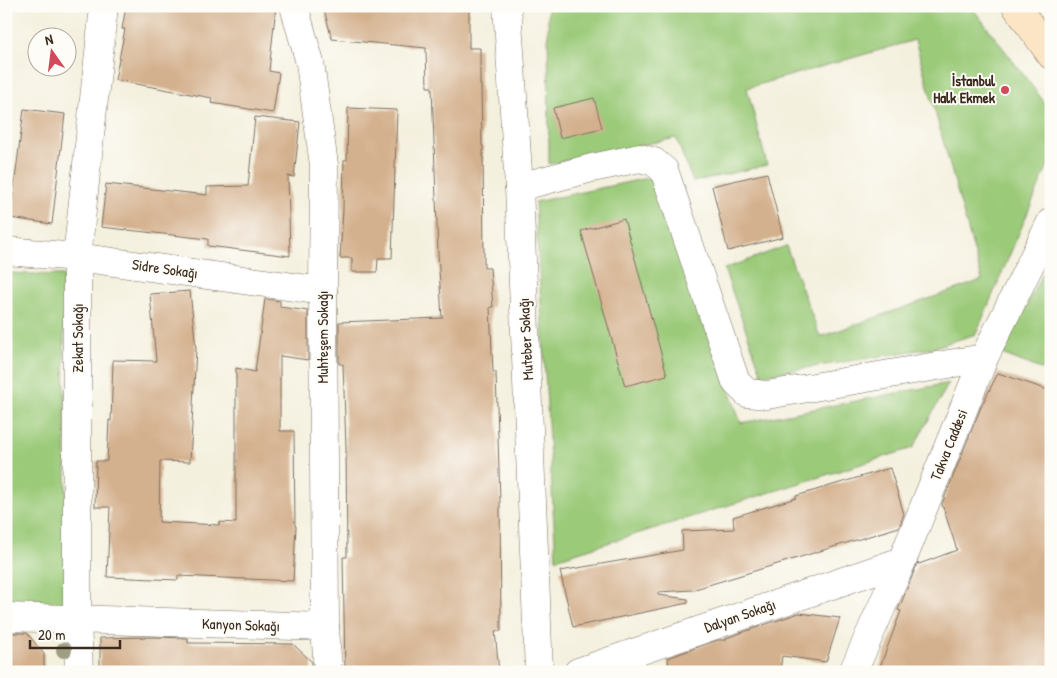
<svg xmlns="http://www.w3.org/2000/svg" width="1057" height="678" viewBox="0 0 1057 678" font-family="'Patrick Hand',sans-serif">
  <rect width="100%" height="100%" fill="#fdfcf7"/>
  <filter id="ink" filterUnits="userSpaceOnUse"><feTurbulence type="fractalNoise" baseFrequency=".02" numOctaves="2"/><feDisplacementMap in="SourceGraphic" scale="10" xChannelSelector="R" yChannelSelector="G"/><feConvolveMatrix kernelMatrix="1 2 1 2 8 2 1 2 1" color-interpolation-filters="sRGB"/></filter>
  <filter id="wash" filterUnits="userSpaceOnUse"><feTurbulence type="fractalNoise" baseFrequency=".0096" numOctaves="4" result="noise"/><feDisplacementMap in="SourceGraphic" scale="20" xChannelSelector="R" yChannelSelector="G"/><feGaussianBlur stdDeviation="1.12" result="paint"/><feColorMatrix in="noise" values="0 0 0 0 0 0 0 0 0 0 0 0 0 0 0 0 0 1.4 0 .05"/><feComposite in="paint" operator="in"/></filter>
  <g filter="url(#wash)">
    <rect width="100%" height="100%" fill="#f4f0de"/>
    <g fill="#9bca79" stroke="#6b7a4c">
      <path d="M548,6H971L1051,111V158L976,334L932,348L762,375L724,269L786,246L820,337L982,280L915,40L747,88L767,165L693,182L676,138L549,164Z"/>
      <path d="M652,177L741,423L949,383L913,448L556,559L535,202Z"/>
      <path d="M1051,256V373L1002,354Z"/>
      <path d="M6,273L63,275L68,607L6,601Z"/>
    </g>
    <g id="blocks">
      <g fill="#d4b18e">
        <path d="M126,6H276L269,71L279,73L273,113L211,103L212,98L115,80L125,29H122Z"/>
        <path d="M323,6H469V48H480V85H481L482,146H483L484,268H490L493,307H490L493,372H496L500,502L501,631H495L499,672H345L343,557H347L346,446L343,364H339V322L442,318L438,253L432,87H427L426,48L332,39Z"/>
        <path d="M594,98L602,128L560,138L553,108Z"/>
        <path d="M348,108L397,110L392,258H378L377,272H352V258H340L343,210L344,160H347Z"/>
        <path d="M24,109L65,114L52,224L10,218Z"/>
        <path d="M255,117L300,122L294,177L288,176L290,256L208,246V239L101,227L106,184L207,195V187L248,186Z"/>
        <path d="M767,173L783,237L728,251L712,186Z"/>
        <path d="M624,219L667,375L625,386L581,231Z"/>
        <path d="M190,291L196,349L190,462L160,461L159,522L219,525V522L236,523V368L255,372L265,299L280,301V307L308,311V360L280,356V431H294L295,526H296L293,581L178,576V580L107,577L110,507H95L96,461H107L109,420L111,421L113,360L156,361L150,294Z"/>
        <path d="M998,373L1051,391V672H878L901,611L898,610L902,601L918,562L919,564L957,550L942,504L981,407Z"/>
        <path d="M890,468L904,514L899,527L692,590L658,592V595L688,599V603L573,627L560,571L683,550L682,531L734,529L733,517L796,498V496Z"/>
        <path d="M799,613L840,618L826,662L782,656L780,672H669L668,658L718,640H726V638Z"/>
        <path d="M6,633H27L44,654V672H6Z"/>
        <path d="M154,637L188,638V643L293,644L312,662V672H100V638Z"/>
      </g>
    </g>
  </g>
  <g filter="url(#ink)">
    <use href="#blocks" fill-opacity="0" stroke="#7c6f61" stroke-width="1"/>
    <g fill="none" stroke-linecap="round" stroke-linejoin="round">
      <g stroke="#7c6f61" stroke-width="29">
        <g id="street">
          <path d="M294,6L310,63L324,165L323,291L325,627L328,672"/>
          <path d="M507,6L519,187L539,672"/>
          <path d="M519,187L592,168L640,158L654,162L664,170L736,382L747,393L767,395L984,358"/>
          <path d="M6,251L77,257L323,291"/>
          <path d="M6,617L325,627"/>
          <path d="M79,672L77,619V257L104,6"/>
          <path d="M578,672L902,561"/>
          <path d="M853,672L902,561L984,358L1051,222"/>
        </g>
      </g>
      <g stroke="#7c6f61" stroke-width="29">
        <path id="secondary" d="M1016,6L1051,55"/>
      </g>
      <use href="#street" stroke="#fff" stroke-width="28"/>
      <use href="#secondary" stroke="#fce5c4" stroke-width="28"/>
    </g>
    <circle fill="#9e9e83" cx="64" cy="650" r="8"/>
  </g>
  <circle fill="#d1495b" stroke="#fdfcf7" stroke-width="2" cx="1005" cy="90" r="5"/>
  <g text-anchor="middle" stroke-width="4" stroke-linejoin="round" paint-order="stroke">
    <g font-size="15" font-weight="bold" fill="#3b2a1e" stroke="#fdfcf7" text-anchor="end">
      <text x="995" y="86">İstanbul<tspan x="995" dy="17">Halk Ekmek</tspan></text>
    </g>
    <g font-size="15" fill="#3b2a1e" stroke="#fdfcf7">
      <text transform="translate(165 269) rotate(8)" y="5">Sidre Sokağı</text>
      <text transform="translate(323 337) rotate(-90)" y="5">Muhteşem Sokağı</text>
      <text transform="translate(78 338) rotate(-90)" y="5">Zekat Sokağı</text>
      <text transform="translate(526 339) rotate(-93)" y="5">Muteber Sokağı</text>
      <text transform="translate(949 445) rotate(-68)" y="5">Takva Caddesi</text>
      <text transform="translate(740 616) rotate(-19)" y="5">Dalyan Sokağı</text>
      <text transform="translate(241 625) rotate(2)" y="5">Kanyon Sokağı</text>
    </g>
  </g>
  <rect width="1057" height="678" fill="none" stroke="#fdfcf7" stroke-width="25"/>
  <g transform="translate(52 52) rotate(346)"><circle r="24" fill="#fdfcf7" stroke="#afa8a0"/>
  <path d="M0-4L9 19L0 12L-9 19Z" fill="#d1495b"/>
  <text y="-8" font-size="14" font-weight="bold" text-anchor="middle" fill="#3b2a1e">N</text>
  </g>
  <path d="M30 640v8h90v-8" fill="none" stroke="#3b2a1e" stroke-width="2.5"/>
  <text x="38" y="640" font-size="15" fill="#3b2a1e" stroke="#fdfcf7" stroke-width="4" paint-order="stroke">20 m</text>
</svg>
